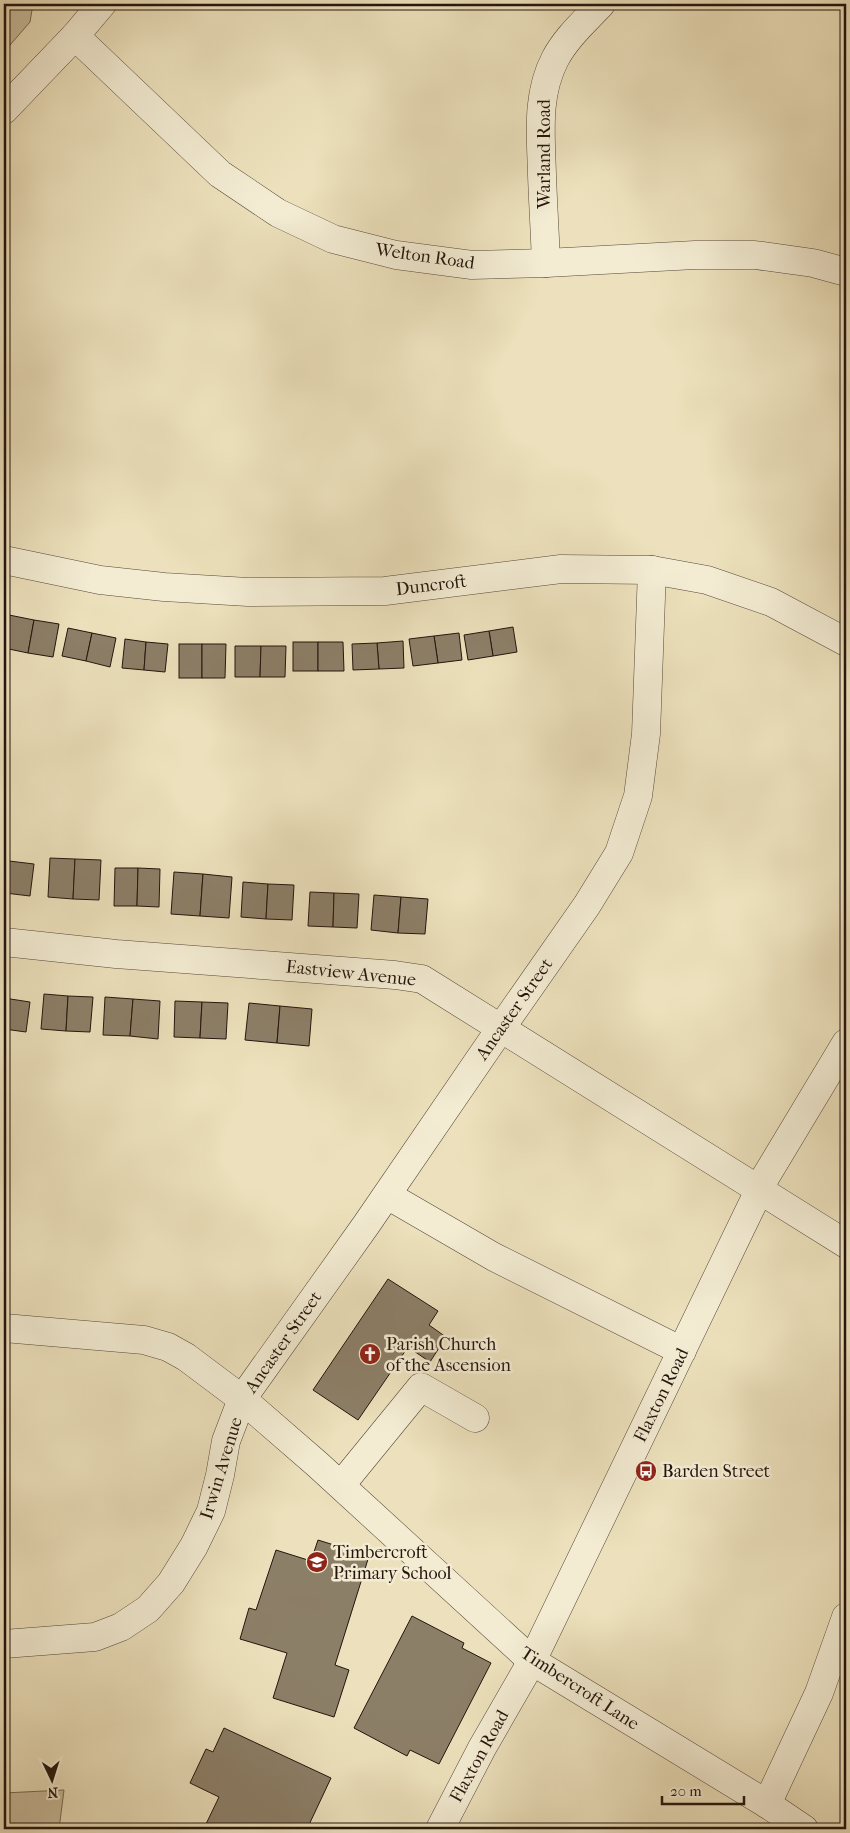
<svg xmlns="http://www.w3.org/2000/svg" width="850" height="1833" viewBox="0 0 850 1833" font-family="'IM FELL French Canon',serif">
  <rect width="100%" height="100%" fill="#ece1bc"/>
  <filter id="stains"><feTurbulence type="fractalNoise" baseFrequency=".004" numOctaves="4"/><feColorMatrix values="0 0 0 0 .2 0 0 0 0 .09 0 0 0 0 .02 0 0 0 .5 -.17"/></filter>
  <radialGradient id="worn" r=".72"><stop offset=".6" stop-color="#630" stop-opacity="0"/><stop offset="1" stop-color="#630" stop-opacity=".3"/></radialGradient>
  <g fill="#cabe9e" stroke="#776956">
    <path d="M4,4H33L30,22L4,52Z"/>
    <path d="M64,1790L59,1829H4V1793Z"/>
  </g>
  <g fill="#8c7f68" stroke="#24140d">
    <path d="M9,615L34,620L28,653L4,648Z"/>
    <path d="M34,620L59,624L53,657L28,653Z"/>
    <path d="M513,627L517,652L493,656L489,631Z"/>
    <path d="M68,628L92,633L86,661L62,656Z"/>
    <path d="M489,631L493,656L468,660L464,635Z"/>
    <path d="M92,633L116,638L110,667L86,661Z"/>
    <path d="M459,633L462,660L438,663L434,636Z"/>
    <path d="M434,636L438,663L413,666L409,639Z"/>
    <path d="M125,639L146,642L144,670L122,668Z"/>
    <path d="M403,641L404,668L379,669L377,643Z"/>
    <path d="M146,642L168,644L165,672L144,670Z"/>
    <rect x="293" y="642" width="25" height="29"/>
    <path d="M318,642H343L344,671H318Z"/>
    <path d="M377,643L379,669L353,670L352,644Z"/>
    <rect x="179" y="644" width="23" height="34"/>
    <path d="M202,644H226L225,678H202Z"/>
    <path d="M235,646H261L260,677H235Z"/>
    <path d="M261,646H286L285,677H260Z"/>
    <path d="M50,858L75,859L73,899L48,897Z"/>
    <path d="M75,859L101,860L99,900L73,899Z"/>
    <path d="M4,860L9,861L5,893H4Z"/>
    <path d="M9,861L34,864L30,896L5,893Z"/>
    <path d="M115,868H138L137,906H114Z"/>
    <path d="M138,868L160,869L159,907L137,906Z"/>
    <path d="M174,872L203,874L200,916L171,914Z"/>
    <path d="M203,874L232,877L229,918L200,916Z"/>
    <path d="M243,882L268,884L266,919L241,917Z"/>
    <path d="M268,884L294,885L292,920L266,919Z"/>
    <path d="M310,892L334,893L333,927L308,926Z"/>
    <path d="M334,893L359,894L357,928L333,927Z"/>
    <path d="M374,895L401,897L398,933L371,930Z"/>
    <path d="M401,897L428,899L425,934L398,933Z"/>
    <path d="M44,994L68,996L66,1031L41,1029Z"/>
    <path d="M68,996L93,997L90,1032L66,1031Z"/>
    <path d="M105,997L133,999L130,1036L103,1035Z"/>
    <path d="M4,998L30,1002L26,1032L4,1029Z"/>
    <path d="M133,999L160,1001L158,1039L130,1036Z"/>
    <path d="M175,1001L202,1002L200,1038L174,1037Z"/>
    <path d="M202,1002L228,1003L226,1039L200,1038Z"/>
    <path d="M249,1003L280,1006L277,1043L245,1040Z"/>
    <path d="M280,1006L312,1009L309,1046L277,1043Z"/>
    <path d="M388,1279L438,1311L429,1325L446,1337L430,1362L408,1347L358,1420L313,1390Z"/>
    <path d="M318,1540L369,1556L335,1665L349,1670L334,1717L273,1698L287,1653L240,1639L249,1608L256,1610L276,1550L311,1561Z"/>
    <path d="M412,1616L464,1643L462,1648L491,1663L439,1764L410,1750L407,1756L354,1728Z"/>
    <path d="M224,1728L331,1778L307,1829H217L206,1824L219,1797L190,1783L206,1749L213,1752Z"/>
  </g>
  <g fill="none" stroke-linecap="round" stroke-linejoin="round">
    <g stroke="#564739" stroke-width="29">
      <g id="minor">
        <path d="M75,36L220,174L278,213L333,239L396,255L472,265L546,263L695,255H755L813,263L846,272"/>
        <path d="M4,110L75,36L102,4"/>
        <path d="M546,263C545,234 543,204 542,175C541,135 536,96 555,59C566,38 585,21 601,4"/>
        <path d="M4,560L100,580L164,587L248,592L385,591L561,569L652,570L707,580L771,602L846,642"/>
        <path d="M4,942L116,954L395,975L422,979L846,1244"/>
        <path d="M387,1195L494,1257L682,1351"/>
        <path d="M4,1328L144,1340L168,1347L186,1357L242,1399L317,1464L532,1661L767,1804L804,1829"/>
        <path d="M341,1485L421,1387L475,1418"/>
        <path d="M4,1644L95,1637L121,1627L148,1609L171,1583L194,1546L211,1511L220,1475L226,1441L242,1399L366,1225L492,1041L587,905L619,853L638,796L646,734L652,570"/>
        <path d="M767,1804L819,1693L846,1617"/>
        <path d="M440,1829L482,1748L532,1661L766,1176L846,1043"/>
      </g>
    </g>
    <use href="#minor" stroke="#f3ecd3" stroke-width="28"/>
  </g>
  <defs>
    <g id="church-disc" transform="scale(1.125)"><circle r="9.5" fill="#8f2418" stroke="#f3ecd3"/><path d="M-1.2-6h2.4v3.5h3.3v2.4h-3.3V6h-2.4V-.1h-3.3v-2.4h3.3Z" fill="#fff"/></g>
    <g id="bus-disc" transform="scale(1.125)"><circle r="9.5" fill="#8f2418" stroke="#f3ecd3"/><path d="M-5-6H5V4H4V6H2V4H-2V6H-4V4H-5ZM-3.5-4V0h7V-4ZM-3.5 1.2v1.5H-2V1.2ZM2 1.2v1.5H3.5V1.2Z" fill="#fff"/></g>
    <g id="school-disc" transform="scale(1.125)"><circle r="9.5" fill="#8f2418" stroke="#f3ecd3"/><path d="M0-5L7-2L0 1L-7-2ZM-4 1L0 2.5L4 1V4Q0 6-4 4Z" fill="#fff"/></g>
  </defs>
  <g fill-rule="evenodd">
    <use href="#church-disc" x="370" y="1354"/>
    <use href="#bus-disc" x="646" y="1471"/>
    <use href="#school-disc" x="317" y="1562"/>
  </g>
  <g text-anchor="middle" stroke-width="5" stroke-linejoin="round" paint-order="stroke">
    <g font-size="18" fill="#24140d" stroke="#f3ecd3">
      <text transform="translate(544 154) rotate(-90)" y="6">Warland Road</text>
      <text transform="translate(425 256) rotate(8)" y="6">Welton Road</text>
      <text transform="translate(431 585) rotate(-7)" y="6">Duncroft</text>
      <text transform="translate(351 973) rotate(6)" y="6">Eastview Avenue</text>
      <text transform="translate(514 1009) rotate(-55)" y="6">Ancaster Street</text>
      <text transform="translate(283 1342) rotate(-55)" y="6">Ancaster Street</text>
      <text transform="translate(661 1395) rotate(-64)" y="6">Flaxton Road</text>
      <text transform="translate(221 1468) rotate(-73)" y="6">Irwin Avenue</text>
      <text transform="translate(580 1688) rotate(33)" y="6">Timbercroft Lane</text>
      <text transform="translate(479 1756) rotate(-61)" y="6">Flaxton Road</text>
    </g>
    <g font-size="18" fill="#24140d" stroke="#f3ecd3" text-anchor="start">
      <text x="386" y="1350">Parish Church<tspan x="386" dy="21">of the Ascension</tspan></text>
      <text x="662" y="1477">Barden Street</text>
      <text x="333" y="1558">Timbercroft<tspan x="333" dy="21">Primary School</tspan></text>
    </g>
  </g>
  <rect width="850" height="1833" fill="none" stroke="#ece1bc" stroke-width="20"/>
  <rect x="5" y="5" width="840" height="1823" fill="none" stroke="#24140d" stroke-width="2.5"/>
  <rect x="10" y="10" width="830" height="1813" fill="none" stroke="#24140d"/>
  <g transform="translate(52 1780) rotate(176)" stroke="#f3ecd3" stroke-width="4" paint-order="stroke">
  <path d="M0-4L9 19L0 12L-9 19Z" fill="#24140d"/>
  <text y="-8" font-size="14" font-weight="bold" text-anchor="middle" fill="#24140d">N</text>
  </g>
  <path d="M662 1796v8h82v-8" fill="none" stroke="#24140d" stroke-width="2.5"/>
  <text x="670" y="1796" font-size="15" fill="#24140d" stroke="#f3ecd3" stroke-width="4" paint-order="stroke">20 m</text>
  <rect width="100%" height="100%" filter="url(#stains)"/>
  <rect width="100%" height="100%" fill="url(#worn)"/>
</svg>
